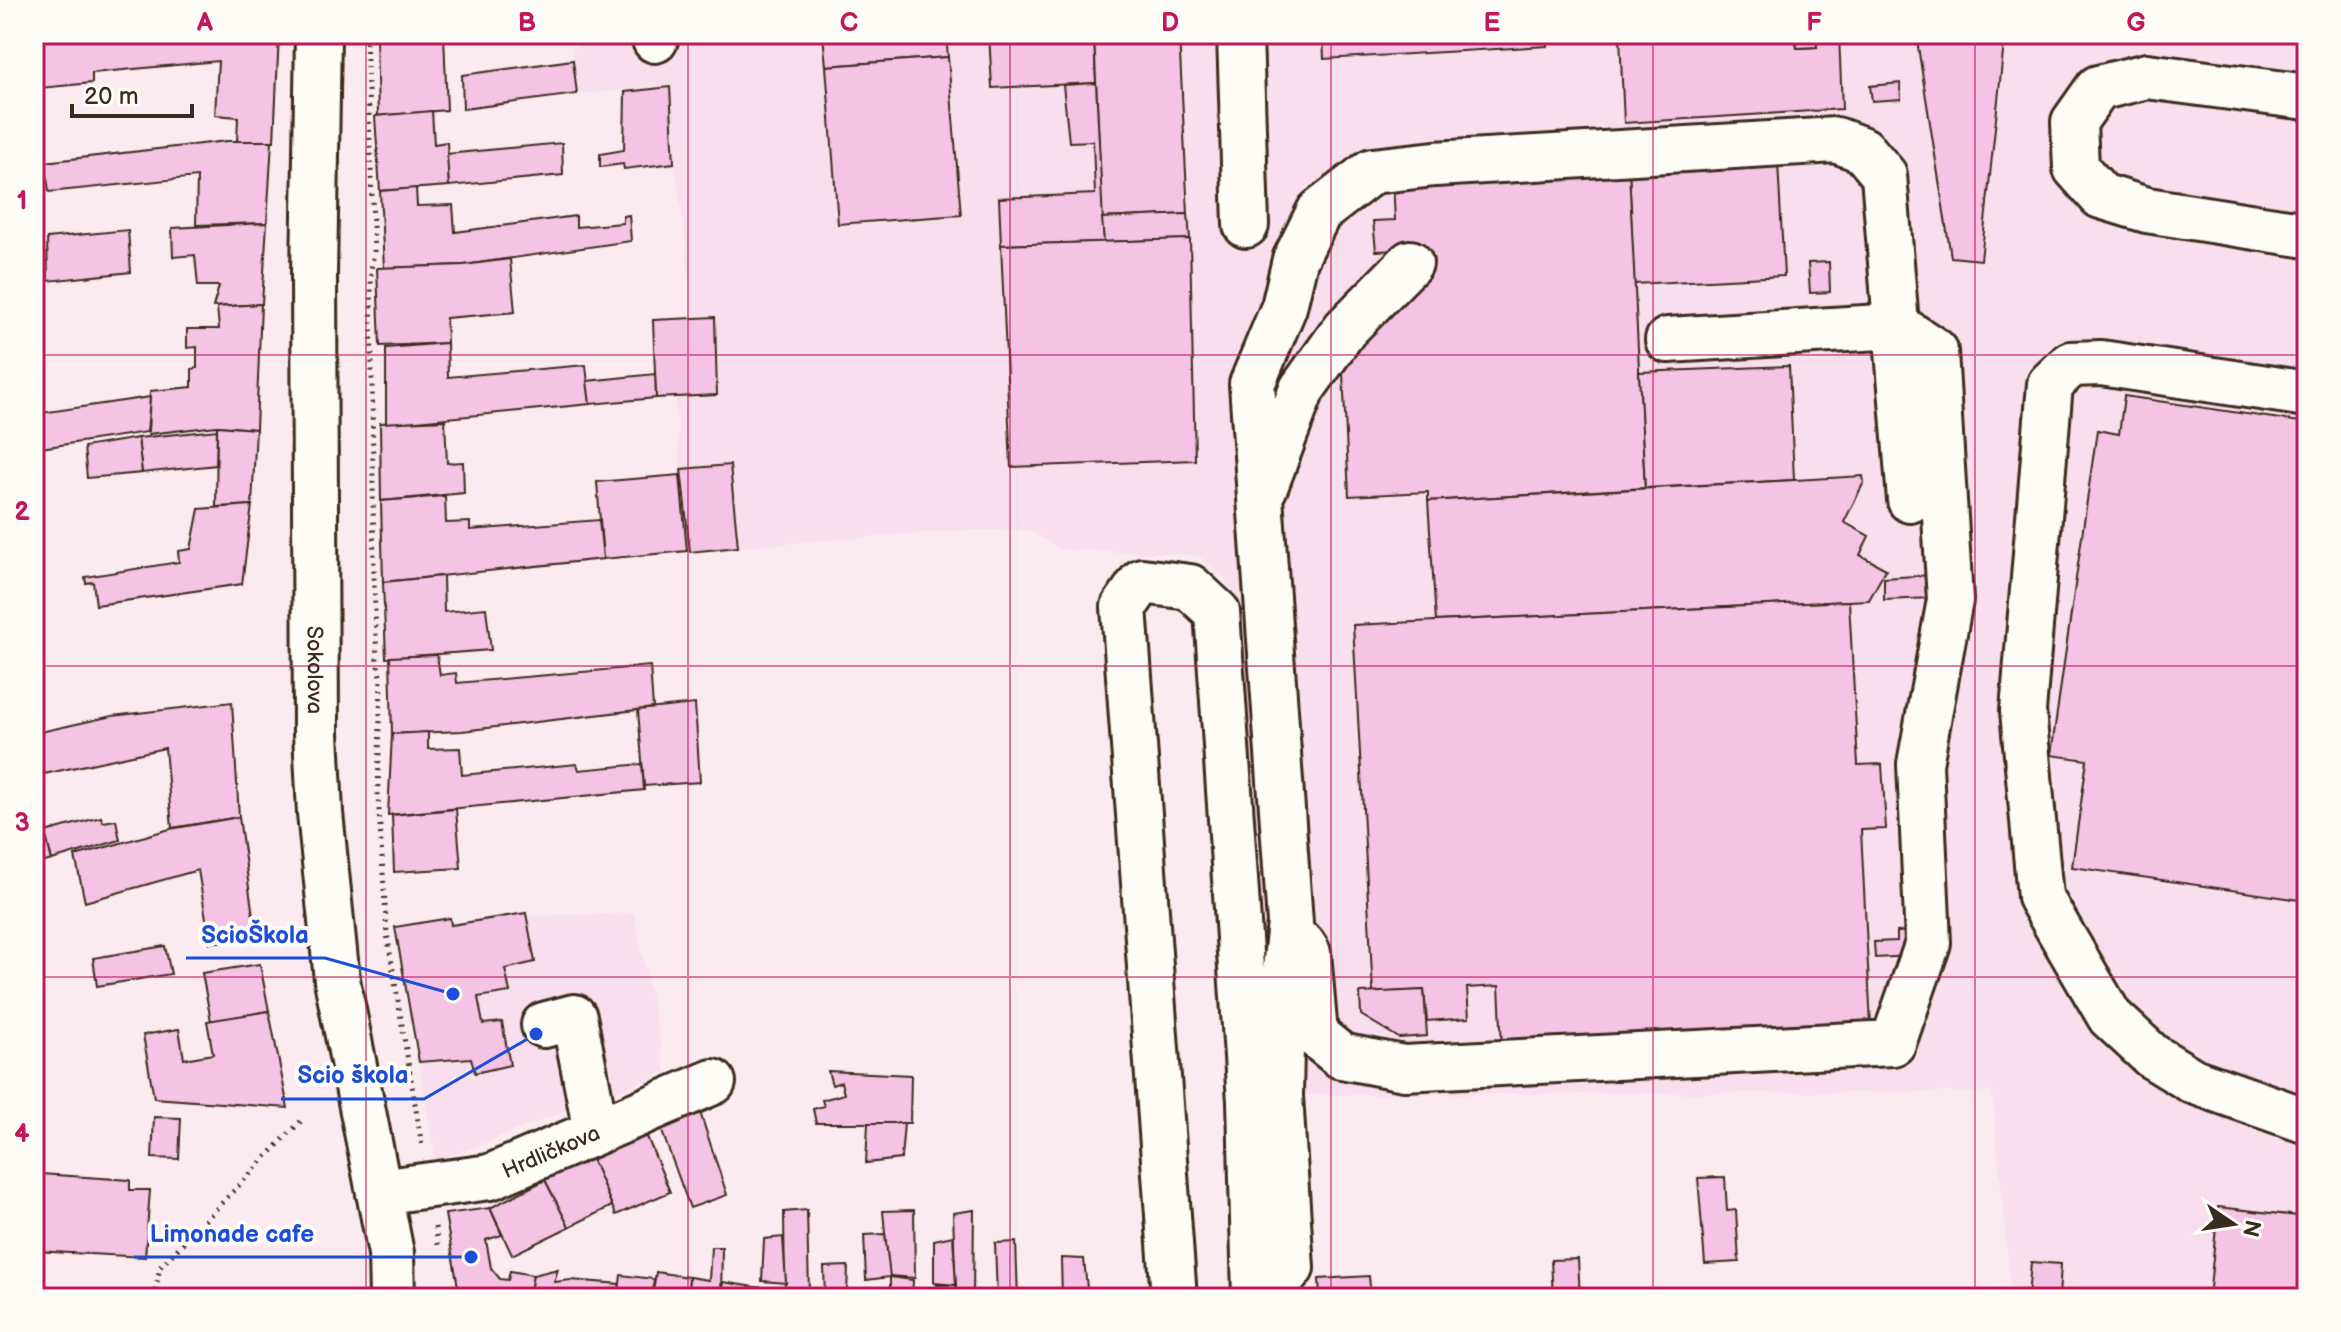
<svg xmlns="http://www.w3.org/2000/svg" width="2341" height="1332" viewBox="0 0 2341 1332" font-family="'Balsamiq Sans',sans-serif">
  <rect width="100%" height="100%" fill="#fbebf1"/>
  <filter id="ink" filterUnits="userSpaceOnUse"><feTurbulence type="fractalNoise" baseFrequency=".0125" numOctaves="2"/><feDisplacementMap in="SourceGraphic" scale="16" xChannelSelector="R" yChannelSelector="G"/><feConvolveMatrix kernelMatrix="1 2 1 2 8 2 1 2 1" color-interpolation-filters="sRGB"/></filter>
  <g filter="url(#ink)">
    <g fill="#f9dfed">
      <path d="M576,34H2307V1298H2011L1992,1092L1304,1095L1301,1064L1261,998L1240,619L1224,578L1197,555L1061,550L1028,530H969L687,551L675,395H717L715,317L691,318L686,241L674,163L670,87L577,94L572,46L578,47Z"/>
      <path d="M526,913L527,916L634,913L666,1072L436,1162L395,927L450,918L452,925Z"/>
    </g>
    <g fill="#f5c3e3" stroke="#3b2a1e" stroke-width="2">
      <path d="M116,34H279L274,141L237,142L238,117L215,115L218,61L92,73V83L40,88L38,41Z"/>
      <path d="M444,34L447,110L378,116L376,35Z"/>
      <path d="M823,34H946L948,57L826,66Z"/>
      <path d="M989,34H1094L1096,83L992,88Z"/>
      <path d="M1094,34H1179L1188,214L1102,218Z"/>
      <path d="M1323,34H1546L1547,46L1324,59Z"/>
      <path d="M1620,34H1670L1620,37Z"/>
      <path d="M1670,34H1795L1797,48L1817,47L1816,34H1839L1842,109L1624,123L1620,37Z"/>
      <path d="M1796,34H1816L1817,47L1797,48Z"/>
      <path d="M1916,34H2005L1981,260L1951,257Z"/>
      <path d="M948,57L961,215L838,224L826,66Z"/>
      <path d="M573,60L577,94L463,109L462,75Z"/>
      <path d="M1096,83L1104,242L1001,245L999,198L1095,194L1093,141L1069,142L1063,85Z"/>
      <path d="M1900,83L1901,99L1872,101L1870,86Z"/>
      <path d="M670,87L674,163L624,169L623,164L600,167V154L624,150L625,92Z"/>
      <path d="M432,111L434,144L447,142L449,186L380,191L375,116Z"/>
      <path d="M227,141H272L267,223L196,225L197,177L49,192L45,162Z"/>
      <path d="M562,143L563,175L449,186L447,154Z"/>
      <path d="M1778,162L1784,276L1634,284L1629,170Z"/>
      <path d="M1629,170L1645,488L1428,501V492L1349,496L1342,353L1399,250L1376,251L1373,221L1395,220L1393,182Z"/>
      <path d="M416,188L417,206L453,205L455,232L576,216V227L623,223V216L629,215L631,241L464,265L384,268L380,191Z"/>
      <path d="M1188,214L1190,239L1104,242L1102,218Z"/>
      <path d="M267,223L262,304L213,307L219,286H198L195,255L173,257L172,228Z"/>
      <path d="M128,230L131,272L48,281L47,238Z"/>
      <path d="M1190,239L1195,460L1011,467L1001,245Z"/>
      <path d="M510,259L515,312L446,318L447,343L380,346L377,268L464,265Z"/>
      <path d="M1829,262L1830,292L1810,293L1808,263Z"/>
      <path d="M261,304L256,429L217,426L148,434L150,391L192,387V369L197,368V347L187,348V329H219L217,307Z"/>
      <path d="M715,317L717,395L656,398L653,320Z"/>
      <path d="M447,343L448,377L586,365L590,404L386,424V348Z"/>
      <path d="M1789,366L1794,480L1645,488L1639,372Z"/>
      <path d="M655,374L656,398L590,404L587,381Z"/>
      <path d="M2124,396L2307,423V901L2072,867L2087,760L2051,755L2097,430L2119,434Z"/>
      <path d="M150,397L147,432L34,449V414Z"/>
      <path d="M445,420L447,463L463,462L464,493L381,501L380,423Z"/>
      <path d="M217,426L256,429L252,505L216,507Z"/>
      <path d="M217,430L216,465L142,473L138,438Z"/>
      <path d="M138,438L142,473L87,478L84,447Z"/>
      <path d="M730,465L738,547L690,552L681,469Z"/>
      <path d="M680,475L687,551L603,559L597,482Z"/>
      <path d="M1863,476L1864,482L1844,522L1869,536L1860,555L1886,569L1869,600L1436,621L1428,501Z"/>
      <path d="M445,496L446,523L470,522V530L599,520L603,559L383,582L381,501Z"/>
      <path d="M252,505L242,584L96,605L93,582L86,583L85,577L179,562L178,551L191,549L199,509Z"/>
      <path d="M1931,575L1932,598L1884,600V578Z"/>
      <path d="M443,576L444,612L486,608L491,650L386,658L383,582Z"/>
      <path d="M1849,601L1858,765L1882,764L1886,829L1861,830L1871,1026L1502,1047L1499,986L1467,988L1469,1018L1427,1021L1424,990L1373,993L1353,625Z"/>
      <path d="M437,655L440,675L456,673L457,683L650,666L653,708L462,731L392,734L390,657Z"/>
      <path d="M232,702L239,817L172,828L165,748L44,774L36,733L112,716Z"/>
      <path d="M695,704L700,782L644,786L638,710Z"/>
      <path d="M428,732V749L460,748L462,775L577,764L579,770L642,764L644,790L388,815L392,734Z"/>
      <path d="M34,790L52,860L34,865Z"/>
      <path d="M456,809L461,868L394,872L392,815Z"/>
      <path d="M101,817L103,822L116,820L120,840L52,860L45,832Z"/>
      <path d="M239,817L256,937L210,943L198,870L85,902L75,856L170,829Z"/>
      <path d="M526,913L535,962L505,969L510,992L478,997L483,1024L502,1022L510,1065L475,1073L471,1058L419,1062L395,927L450,918L451,925Z"/>
      <path d="M1912,931L1914,956L1875,958L1874,942L1897,941V932Z"/>
      <path d="M165,946L171,974L97,986L93,958Z"/>
      <path d="M260,964L269,1011L211,1021L202,973Z"/>
      <path d="M1424,990L1427,1036L1399,1038L1361,1015L1360,993Z"/>
      <path d="M269,1011L288,1108L154,1098L143,1035L179,1029L184,1059L213,1054L207,1021Z"/>
      <path d="M828,1071L911,1075L910,1123H816L813,1109L824,1106L822,1100L844,1094L841,1082L832,1085Z"/>
      <path d="M699,1109L727,1195L690,1208L660,1126Z"/>
      <path d="M154,1117L181,1118L179,1159L152,1158Z"/>
      <path d="M868,1123H904L901,1159L866,1163Z"/>
      <path d="M645,1132L670,1192L616,1215L591,1158Z"/>
      <path d="M591,1157L612,1206L569,1227L545,1180Z"/>
      <path d="M41,1174L130,1180V1190H150L145,1257L34,1251V1185H42Z"/>
      <path d="M1725,1177L1727,1211L1736,1210L1739,1262L1705,1264L1698,1178Z"/>
      <path d="M545,1180L569,1227L512,1255L490,1208Z"/>
      <path d="M2218,1207L2307,1217V1298H2209Z"/>
      <path d="M490,1208L502,1235L486,1240L491,1268L500,1279L508,1280L510,1271L533,1275L529,1298H460L445,1214Z"/>
      <path d="M807,1210L809,1294L817,1298H785L784,1212Z"/>
      <path d="M914,1210L915,1278L889,1276L883,1211Z"/>
      <path d="M974,1210L973,1296L997,1297L995,1243L1016,1242L1018,1298H956L953,1213Z"/>
      <path d="M885,1234L890,1277L866,1280L864,1235Z"/>
      <path d="M953,1236L956,1285L934,1283V1240Z"/>
      <path d="M783,1237L786,1283L762,1281L764,1239Z"/>
      <path d="M711,1247H722L721,1298H687L689,1277L709,1280Z"/>
      <path d="M1061,1258L1084,1259L1088,1298H1062Z"/>
      <path d="M1578,1259L1580,1298H1553L1551,1260Z"/>
      <path d="M2031,1262L2061,1264L2059,1298L2028,1297Z"/>
      <path d="M848,1266L847,1295L877,1298H825L824,1267Z"/>
      <path d="M558,1269L554,1282L571,1280L620,1284L618,1298H529L533,1275Z"/>
      <path d="M656,1272L689,1277L687,1298H652Z"/>
      <path d="M621,1275L654,1279L652,1298H618Z"/>
      <path d="M1369,1276L1371,1298H1320L1319,1279Z"/>
      <path d="M890,1277L913,1280L912,1298H890Z"/>
      <path d="M723,1282L755,1287L754,1298H721Z"/>
      <path d="M937,1285H956V1298H938Z"/>
      <path d="M755,1287L785,1290V1298H754Z"/>
      <path d="M1396,1291L1397,1298H1383V1293Z"/>
    </g>
    <g fill="none" stroke-linecap="round" stroke-linejoin="round">
      <g stroke="#3b2a1e" stroke-width="50">
        <g id="minor">
          <path id="s1" d="M318,34L314,275L316,733L320,813L337,980L391,1253L392,1298"/>
          <path d="M655,34V40"/>
          <path d="M1240,34L1246,225"/>
          <path d="M2307,97L2147,76L2098,88L2074,122L2076,168L2101,196L2147,210L2307,235"/>
          <path d="M2307,394L2101,363L2071,364L2050,384L2023,711L2040,897L2110,1017L2152,1056L2193,1081L2307,1121"/>
          <path d="M1265,487L1302,389L1345,329L1410,263"/>
          <path d="M1303,945L1308,953L1315,1035L1341,1056L1404,1068L1893,1043L1928,943L1920,764L1950,600L1935,351L1897,326L1668,340"/>
          <path d="M544,1025L574,1017L596,1131"/>
          <path id="s2" d="M379,1192L490,1177L713,1082"/>
          <path d="M1174,1298L1124,607L1142,581L1190,587L1217,612L1250,1101L1255,1298"/>
          <path d="M1267,1298L1291,1268L1280,1096L1282,997L1290,923L1252,384L1284,307L1295,260L1319,212L1372,171L1435,164L1836,140L1863,150L1884,175L1910,500"/>
        </g>
      </g>
      <g stroke="#3b2a1e" stroke-width="5" stroke-dasharray="2 6" stroke-linecap="butt">
        <path d="M366,34L374,251L371,270L374,585L377,661L381,680L378,796L387,934L422,1146"/>
        <path d="M435,1227L438,1245"/>
        <path d="M154,1298L160,1267L302,1120"/>
      </g>
      <use href="#minor" stroke="#fdfcf7" stroke-width="44"/>
    </g>
  </g>
  <path fill="none" stroke="#c2185b" stroke-width="2" stroke-opacity="0.55" d="M366,34V1298M688,34V1298M1010,34V1298M1331,34V1298M1653,34V1298M1975,34V1298M34,355H2307M34,666H2307M34,977H2307"/>
  <g text-anchor="middle" stroke-width="8" stroke-linejoin="round" paint-order="stroke">
    <g font-size="22" fill="#3b2a1e" stroke="#fdfcf7">
      <text dy="8" stroke="none"><textPath href="#s1" startOffset="636">Sokolova</textPath></text>
      <text dy="8" stroke="none"><textPath href="#s2" startOffset="178">Hrdličkova</textPath></text>
    </g>
  </g>
  <path fill="none" stroke="#1d4ed8" stroke-width="3" d="M453 994L325 958H186M536 1034L424 1099H281M471 1257L330 1257H134"/>
  <g fill="#1d4ed8" stroke="#fdfcf7" stroke-width="3">
    <circle cx="453" cy="994" r="8"/>
    <circle cx="536" cy="1034" r="8"/>
    <circle cx="471" cy="1257" r="8"/>
  </g>
  <g font-size="24" text-anchor="middle" font-weight="bold" fill="#1d4ed8" stroke="#fdfcf7" stroke-width="8" stroke-linejoin="round" paint-order="stroke">
    <text x="255" y="943">ScioŠkola</text>
    <text x="353" y="1083">Scio škola</text>
    <text x="232" y="1242">Limonade cafe</text>
  </g>
  <rect width="2341" height="1332" fill="none" stroke="#fdfcf7" stroke-width="88"/>
  <g transform="translate(2233 1224) rotate(103)" stroke="#fdfcf7" stroke-width="6" paint-order="stroke">
  <path d="M0-6L14 30L0 20L-14 30Z" fill="#3b2a1e"/>
  <text y="-12" font-size="22" font-weight="bold" text-anchor="middle" fill="#3b2a1e">N</text>
  </g>
  <path d="M72 104v12h120v-12" fill="none" stroke="#3b2a1e" stroke-width="4"/>
  <text x="84" y="104" font-size="24" fill="#3b2a1e" stroke="#fdfcf7" stroke-width="6" paint-order="stroke">20 m</text>
  <rect x="44" y="44" width="2253" height="1244" fill="none" stroke="#c2185b" stroke-width="3"/>
  <g font-size="26" text-anchor="middle" font-weight="bold" fill="#c2185b">
    <text x="205" y="31">A</text>
    <text x="527" y="31">B</text>
    <text x="849" y="31">C</text>
    <text x="1170" y="31">D</text>
    <text x="1492" y="31">E</text>
    <text x="1814" y="31">F</text>
    <text x="2136" y="31">G</text>
    <text x="22" y="209">1</text>
    <text x="22" y="520">2</text>
    <text x="22" y="831">3</text>
    <text x="22" y="1142">4</text>
  </g>
</svg>
